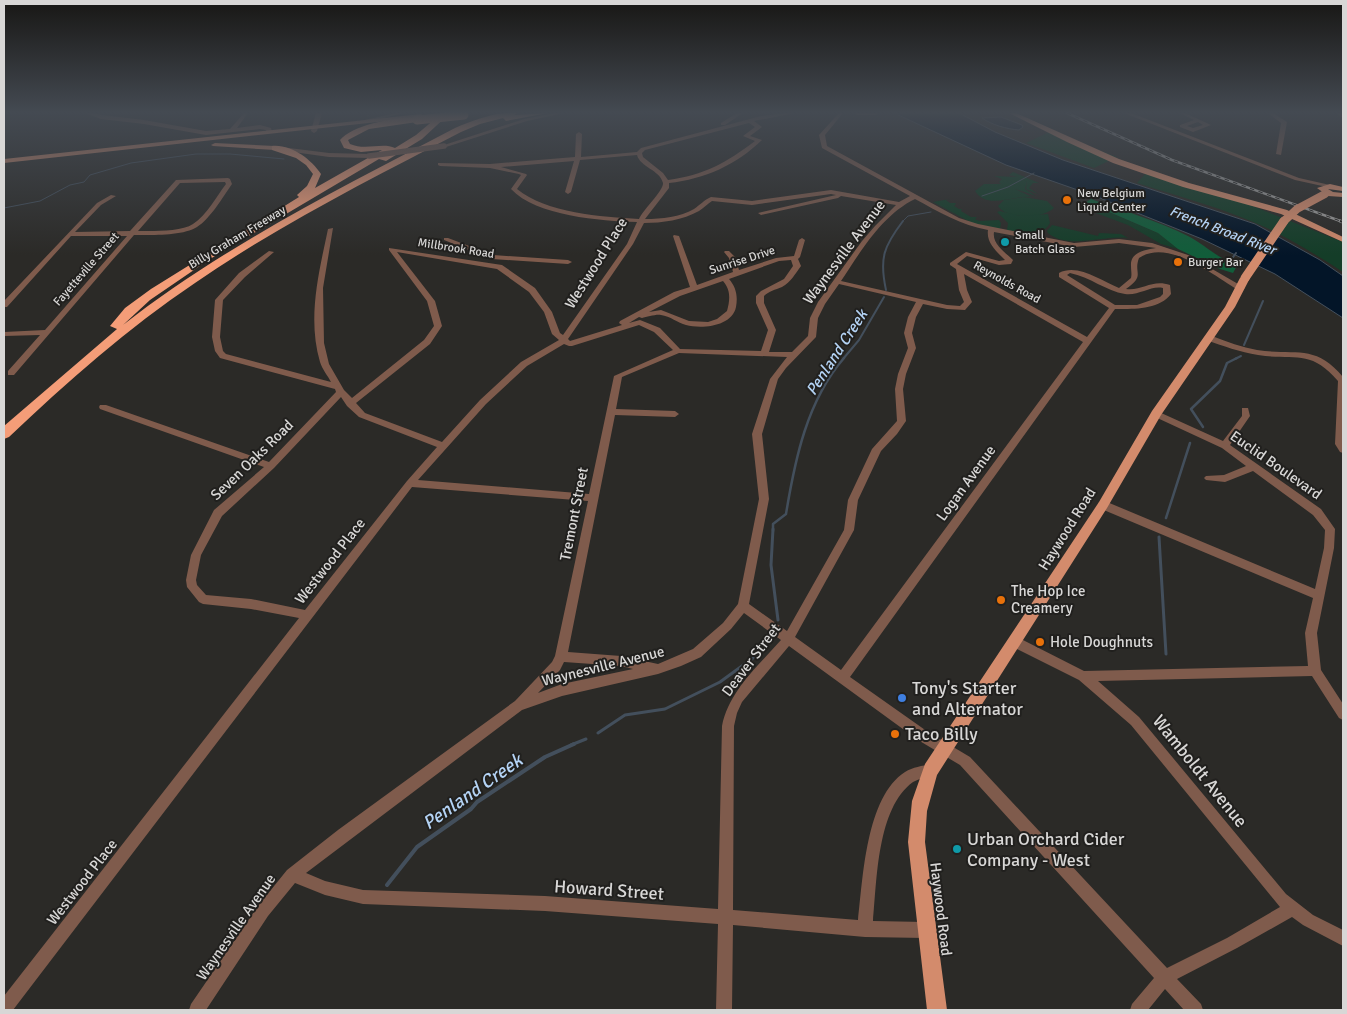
<svg xmlns="http://www.w3.org/2000/svg" width="1347" height="1014" viewBox="0 0 1347 1014" font-family="Signika,sans-serif">
  <rect width="100%" height="100%" fill="#2b2a27"/>
  <g fill="#143d28">
    <path d="M1049,132L1117,157L1094,168L1026,143Z"/>
    <path d="M1013,172L1039,183H1033L1029,188L1038,194L1026,189L1027,181L1025,189L1036,196L1015,189L1032,197C1012,195 987,210 975,191L984,184H1001L999,182L1002,179L994,176L1017,177L1009,175Z"/>
    <path d="M1147,172L1240,201L1343,242V272C1318,256 1294,241 1267,228C1226,209 1181,197 1137,183Z"/>
    <path d="M1024,197L1047,201L1054,208C1042,219 1007,220 998,206L1004,200Z"/>
    <path d="M950,199L946,200L950,203H955L956,204L954,206L959,209H962L961,211L971,217H977L975,219L979,221L999,220L1001,223L1000,229L972,223L933,202Z"/>
    <path d="M1100,208L1158,233L1178,249L1161,244L1128,225L1093,212Z"/>
    <path d="M1000,211L1020,216L1048,214L1050,223C1042,238 1020,233 1007,230L1008,223L997,212Z"/>
    <path d="M1052,225L1098,236L1099,233L1121,234L1128,238C1104,235 1068,250 1048,233L1047,231Z"/>
  </g>
  <path fill="#115d3a" d="M1091,199C1122,210 1160,222 1188,236C1206,245 1218,260 1238,264L1233,273L1220,269L1178,249L1158,233L1086,202Z"/>
  <g fill="#031528" stroke="#434f5c">
    <path d="M894,113H959L995,132L1063,160L1255,224L1320,260L1343,276V318L1275,274L1202,239L1095,196L1006,165Z"/>
    <path d="M1001,117L1022,125L1023,127L1019,130C1007,129 992,125 982,118Z"/>
  </g>
  <g fill="none" stroke-linecap="round" stroke-linejoin="round">
    <g stroke="#434f5c" stroke-width="1">
      <path d="M368,113V116"/>
      <path d="M982,196L1008,187L1034,173"/>
      <path d="M4,208L40,201L70,185L84,182L90,175L131,163L196,154H230L284,159"/>
      <path d="M902,222L908,216L931,212"/>
    </g>
    <g stroke="#434f5c" stroke-width="2">
      <path d="M1231,260L1236,253"/>
      <path d="M1228,263L1230,267"/>
      <path d="M886,290C879,258 884,246 903,221"/>
      <path d="M1244,345L1263,301"/>
      <path d="M843,359L859,340L884,297"/>
      <path d="M1235,359L1241,356"/>
    </g>
    <g stroke="#434f5c" stroke-width="2.5">
      <path d="M1203,427L1191,409L1220,381L1227,363L1237,358"/>
      <path d="M1166,518L1190,443"/>
      <path d="M773,531V524L786,514C795,459 807,401 844,358"/>
    </g>
    <g stroke="#434f5c" stroke-width="3">
      <path d="M773,529L771,565L778,620"/>
      <path d="M1159,537L1166,654"/>
      <path d="M598,733L625,715L665,709L720,682L753,658L768,635"/>
      <path d="M571,745L586,739"/>
    </g>
    <path stroke="#434f5c" stroke-width="4" d="M387,885L417,847L471,809L477,802L545,757L574,744"/>
    <g fill="#7f5b4c" fill-rule="evenodd">
      <path d="M85,113H92L102,115L144,120L206,131L230,129L244,113H248L237,128L260,125L271,128L272,132L267,133L266,130L260,129L206,135L144,124L101,119Z"/>
      <path d="M316,113H322L317,131L314,133L311,131Z"/>
      <path d="M396,113H404L363,123L360,121Z"/>
      <path d="M555,113H564L527,121L446,147L441,146L524,119Z"/>
      <path d="M737,113H743L725,125H721V123Z"/>
      <path d="M785,113H795L754,121L762,127L750,136L762,140C736,165 705,179 669,183V188L645,219C662,219 680,217 694,209C700,205 704,200 711,197L752,201L831,190L899,202L910,196L822,148L819,135L839,113H843L825,135L827,146L959,218L978,224L1074,243L1119,239L1152,243L1188,255L1245,288L1241,290H1238C1213,275 1168,238 1139,258C1133,274 1146,275 1126,289C1143,291 1152,279 1170,285L1171,294C1159,310 1133,309 1115,309L850,677L928,732L970,757L1167,968L1227,938L1280,907L1131,725L1079,680L1011,646L1009,642L1011,638L1015,637L1019,638L1084,671L1308,666L1305,633L1313,598L1099,508L1098,505L1099,502H1107L1315,589L1324,548L1325,530L1313,515L1253,471L1225,482L1206,480L1204,478L1206,476L1224,475L1246,466L1222,448L1153,416L1152,414L1153,412H1159L1223,441L1242,416V408H1248L1250,416L1230,445L1321,509L1335,529L1334,548L1317,633L1321,670L1343,704V720L1339,718L1312,676L1098,681L1139,717L1286,894L1313,915L1343,930V946L1303,925L1292,917L1237,948L1177,979L1201,1004L1203,1010H1184L1165,989L1148,1010H1130L1132,1004L1154,978L960,765L918,740L789,646L742,702L737,713L734,726L733,910L858,920C863,878 866,797 905,772C913,767 922,766 931,764L936,765L938,770L936,775C929,777 920,778 913,782C877,808 877,880 873,921L925,922L930,925L933,930L930,935L925,938L865,937L733,925L732,1010H716L718,924L545,911L363,904L325,895L295,883L268,916L206,1010H189L191,1004L258,906L287,870L338,830L515,701L552,662L555,656L588,501L412,487L13,1010H4V996L299,618L251,609L203,604L199,602L187,587L186,580L191,555L214,510L264,467L100,409L99,407L100,405H106L269,462L336,392L335,389L220,358L215,351L212,337L215,300L239,273L269,251L274,252L245,277L223,300L220,337L223,351L226,354L331,382C328,376 322,369 320,362C307,318 319,272 328,229L333,228L323,288L324,343L329,364L344,390L352,398L424,340L434,326L427,301L389,250V248L502,265L535,288L552,312L560,333L563,335L627,244L637,222C601,221 536,216 511,189L521,175L519,174L490,168L440,166L438,165V163L490,164L575,157L576,134L579,132L582,134L581,157L637,152L641,148L761,116ZM749,123L755,127L743,136L755,141C726,163 704,175 668,180L663,173L643,157L642,153L645,150ZM637,155C640,167 660,170 663,183C664,190 643,210 639,219C602,217 546,213 517,189L527,175L526,174L501,167L574,161L565,192L568,194L571,192L580,160ZM831,194L836,195L758,213L761,215L838,198L841,196L896,205L875,226L862,241L818,302L810,318L808,336L792,352H769L776,330L764,303V296C769,291 775,290 782,287C791,282 795,274 801,266L798,259L800,257L805,240L802,238L799,240L794,256L776,258L739,270L735,257L729,251H725L724,252L729,258L733,272L697,285L679,236L674,235L673,236L690,287L674,292L620,321L619,323L622,325L570,341L568,339L633,244L644,223C662,223 683,220 699,211C704,208 707,204 712,201L752,205ZM915,199C939,212 961,225 988,230C986,243 997,252 1005,260L999,261L966,252L950,263V265L956,269L959,290L964,302L960,306L947,305L841,281C861,251 882,215 915,199ZM994,232L1074,247L1119,243L1156,248C1145,250 1130,252 1131,266C1131,271 1132,274 1131,278L1119,288C1101,281 1078,263 1059,273V277L1109,308L1087,337L957,264L967,256L999,265L1011,264L1013,260C1005,252 992,244 994,232ZM397,252L497,269L529,292L544,312L552,334L559,340L521,362L480,400L442,442L365,413L356,403L430,344L442,326L435,301ZM791,260L793,266L784,279L761,291L756,296V303L768,330L761,351L680,349L660,328L640,320L629,323L639,317L642,318C647,317 656,314 661,315C670,316 678,323 686,325C701,329 732,327 736,307C738,296 736,287 729,279L779,261ZM1070,273C1090,277 1106,291 1125,294C1139,296 1151,285 1163,288V294L1160,297L1137,305H1115L1067,275ZM964,274L1083,342L841,670L795,637L854,530L858,500L881,451L897,434L906,421L903,389L906,374L916,348L912,333L916,317L923,304L947,309L965,310L972,302L967,290ZM723,281C731,290 730,300 727,311L717,319L708,322L689,321L661,310L649,312L680,296ZM839,284L916,302L908,317L904,333L908,348L898,374L895,389L897,421L872,449L848,500L844,530L787,631L749,604L769,499L762,434L778,379L786,368L816,337L818,318L825,304ZM639,325L654,332L673,350L614,376L589,494L418,480L486,404L527,366L564,344L569,346H572ZM679,353L787,357L770,379L752,434L759,499L738,604L723,623L693,649L658,664L621,656L568,652L615,415L675,417L679,414L675,411L616,409L622,377ZM341,397L347,406L359,417L437,447L407,481L305,610L251,599L206,595L197,585L196,580L201,555L222,516L274,468ZM744,613L781,640C758,666 729,691 722,726L718,909L545,896L363,890L325,881L306,873L522,710L562,696L658,674L681,666L701,657L731,629ZM564,662L621,666L633,669L562,684L538,693L560,670Z"/>
      <path d="M854,113H879L876,115H857Z"/>
      <path d="M1124,113H1131L1299,178L1330,185L1327,187L1295,180Z"/>
      <path d="M1180,113H1185L1211,125L1193,132L1180,127V125L1194,120ZM1198,122L1203,125L1193,128L1187,126Z"/>
      <path d="M1268,113H1273L1287,122L1281,155L1276,154L1281,123Z"/>
      <path d="M1336,113H1342L1343,118Z"/>
      <path d="M281,147L329,153L369,154L372,156L369,158L329,157L279,150V148Z"/>
      <path d="M228,178L230,179L232,184C223,197 210,219 197,227C183,236 151,235 134,235L14,375H8V371L40,335L4,336V332L45,330L127,236H71L7,307H4V301L97,203L111,195L116,196L101,205L75,232L130,231L176,180ZM225,182L226,184C216,197 207,215 193,224C181,232 152,231 138,231L180,183Z"/>
      <path d="M444,238H448L493,255L568,260L572,262L568,264L492,259L444,240Z"/>
      <path d="M1206,336H1212C1227,342 1242,347 1257,350C1295,356 1315,343 1343,377V453L1340,452L1335,444L1338,381C1310,348 1295,361 1258,355C1240,352 1223,346 1206,340Z"/>
    </g>
    <g fill="#d38b6c" fill-rule="evenodd">
      <path d="M1009,113H1016L1119,159L1189,183L1287,210L1343,237V242L1281,214L1183,187L1113,163L1067,142Z"/>
      <path d="M421,114L424,116L423,117L4,163V159Z"/>
      <path d="M215,143L275,146L279,148L275,150L213,146L211,145Z"/>
      <path d="M1330,184L1343,187V191L1328,189L1333,192L1343,193V197L1328,196L1317,188Z"/>
      <path d="M1245,275L1250,278L1235,307L1161,415L1107,508L937,775L927,811L925,842L947,1010H927L908,842L912,801L925,764L1099,502L1152,411L1225,307L1240,278Z"/>
    </g>
    <path fill="#f49d78" fill-rule="evenodd" d="M442,113H450L422,139L386,161L379,159L210,259L150,300L123,325C225,245 341,188 455,128C474,120 497,111 518,113L514,115L548,113L506,121L503,118L480,124L461,132C371,179 279,225 195,283C128,328 67,382 9,437L4,439V426L117,329L110,326L125,308L151,289L299,197L297,195L307,186L313,174L306,165L296,158L272,150V146C291,144 311,159 321,174L315,188L382,150L361,152L344,148L340,140C353,124 399,116 420,118L421,120L417,122L369,129L348,140L350,144C366,151 382,142 395,148L416,135Z"/>
    <g stroke="#9b9a98" stroke-width="2.5">
      <path id="rail-far1" d="M1067,113L1172,160L1343,222"/>
    </g>
    <g stroke="#9b9a98" stroke-width="3">
      <path id="rail" d="M1340,221L1343,222"/>
    </g>
    <use href="#rail-far1" stroke="#21201e" stroke-width="1" stroke-dasharray="4.5" stroke-linecap="butt"/>
    <use href="#rail" stroke="#21201e" stroke-width="2" stroke-dasharray="5.5" stroke-linecap="butt"/>
    <path stroke="#7f5b4c" stroke-width="5.5" d="M369,156L444,146"/>
    <path stroke="#d38b6c" stroke-width="8" d="M1283,222L1297,209L1325,194"/>
    <path stroke="#d38b6c" stroke-width="9" d="M1245,278L1284,221"/>
    <path stroke="#f49d78" stroke-width="9" d="M417,120L464,115"/>
  </g>
  <linearGradient id="sky" x2="0" y2="1"><stop stop-color="#181715"/><stop offset="0.44" stop-color="#444a52"/><stop offset="1" stop-color="#444a52" stop-opacity="0"/></linearGradient>
  <rect width="1347" height="255" fill="url(#sky)"/>
  <g fill="#e8710a" stroke="#21201e" stroke-width="2">
    <circle cx="1067" cy="200" r="5"/>
    <circle cx="1178" cy="262" r="5"/>
    <circle cx="1001" cy="600" r="5"/>
    <circle cx="1040" cy="642" r="5"/>
    <circle cx="895" cy="734" r="5"/>
  </g>
  <g fill="#0f9aa8" stroke="#21201e" stroke-width="2">
    <circle cx="1005" cy="242" r="5"/>
    <circle cx="957" cy="849" r="5"/>
  </g>
  <circle fill="#3f7fe0" stroke="#21201e" stroke-width="2" cx="902" cy="698" r="5"/>
  <g text-anchor="middle" stroke-width="4" stroke-linejoin="round" paint-order="stroke">
    <g font-size="12" fill="#d8d7d6" stroke="#21201e" text-anchor="start">
      <text x="1077" y="197">New Belgium<tspan x="1077" dy="14">Liquid Center</tspan></text>
      <text x="1015" y="239">Small<tspan x="1015" dy="14">Batch Glass</tspan></text>
      <text x="1188" y="266">Burger Bar</text>
    </g>
    <g font-size="12" fill="#d8d7d6" stroke="#21201e">
      <text transform="translate(237 237) rotate(-31)" y="4">Billy Graham Freeway</text>
      <text transform="translate(456 248) rotate(9)" y="4">Millbrook Road</text>
      <text transform="translate(742 260) rotate(-18)" y="4">Sunrise Drive</text>
      <text transform="translate(86 269) rotate(-49)" y="4">Fayetteville Street</text>
      <text transform="translate(1007 282) rotate(29)" y="4">Reynolds Road</text>
    </g>
    <g font-size="14" font-style="italic" fill="#b4d3f5" stroke="#21201e">
      <text transform="translate(1223 230) rotate(21)" y="5">French Broad River</text>
    </g>
    <g font-size="15" fill="#d8d7d6" stroke="#21201e">
      <text transform="translate(844 252) rotate(-53)" y="5">Waynesville Avenue</text>
      <text transform="translate(596 263) rotate(-58)" y="5">Westwood Place</text>
      <text transform="translate(252 460) rotate(-44)" y="5">Seven Oaks Road</text>
      <text transform="translate(1276 465) rotate(35)" y="5">Euclid Boulevard</text>
      <text transform="translate(966 483) rotate(-54)" y="5">Logan Avenue</text>
      <text transform="translate(574 514) rotate(-79)" y="5">Tremont Street</text>
      <text transform="translate(1067 529) rotate(-58)" y="5">Haywood Road</text>
      <text transform="translate(330 561) rotate(-52)" y="5">Westwood Place</text>
      <text transform="translate(751 660) rotate(-53)" y="5">Deaver Street</text>
      <text transform="translate(603 666) rotate(-14)" y="5">Waynesville Avenue</text>
      <text transform="translate(82 882) rotate(-52)" y="5">Westwood Place</text>
      <text transform="translate(941 909) rotate(83)" y="5">Haywood Road</text>
      <text transform="translate(236 927) rotate(-55)" y="5">Waynesville Avenue</text>
    </g>
    <g font-size="15" fill="#d8d7d6" stroke="#21201e" text-anchor="start">
      <text x="1011" y="596">The Hop Ice<tspan x="1011" dy="17">Creamery</tspan></text>
      <text x="1050" y="647">Hole Doughnuts</text>
    </g>
    <g font-size="16" font-style="italic" fill="#b4d3f5" stroke="#21201e">
      <text transform="translate(836 352) rotate(-57)" y="6">Penland Creek</text>
    </g>
    <g font-size="18" fill="#d8d7d6" stroke="#21201e" text-anchor="start">
      <text x="912" y="694">Tony's Starter<tspan x="912" dy="21">and Alternator</tspan></text>
      <text x="905" y="740">Taco Billy</text>
      <text x="967" y="845">Urban Orchard Cider<tspan x="967" dy="21">Company - West</tspan></text>
    </g>
    <g font-size="18" fill="#d8d7d6" stroke="#21201e">
      <text transform="translate(1200 771) rotate(51)" y="6">Wamboldt Avenue</text>
      <text transform="translate(609 890) rotate(4)" y="6">Howard Street</text>
    </g>
    <g font-size="19" font-style="italic" fill="#b4d3f5" stroke="#21201e">
      <text transform="translate(472 791) rotate(-35)" y="7">Penland Creek</text>
    </g>
  </g>
  <rect width="1347" height="1014" fill="none" stroke="#d8d7d6" stroke-width="10"/>
</svg>
